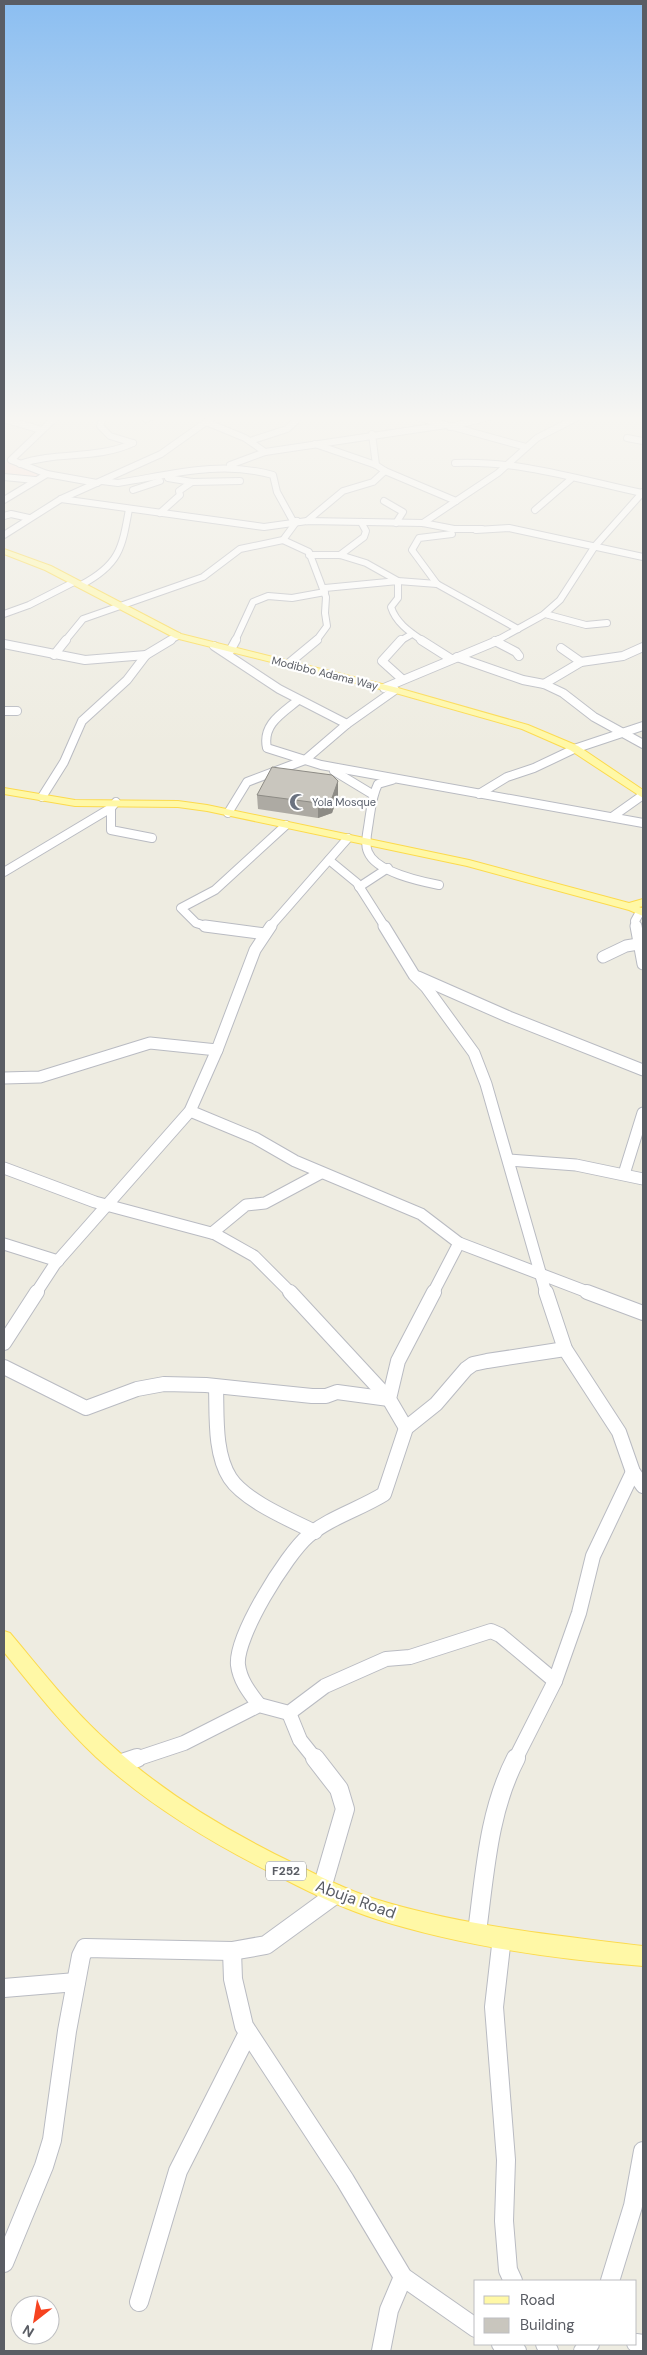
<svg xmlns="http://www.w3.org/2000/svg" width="647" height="2355" viewBox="0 0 647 2355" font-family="'DM Sans',sans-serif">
  <rect width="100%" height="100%" fill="#eeece1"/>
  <path fill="#fde2dc" d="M8,461L31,467L39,477L35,479L4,476V464Z"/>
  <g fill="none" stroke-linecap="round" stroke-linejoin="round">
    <g stroke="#b9bbc2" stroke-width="8">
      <g id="minor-far4">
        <path d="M56,417L11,460L47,474L97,483"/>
        <path d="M103,417L100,426L110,436L133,443"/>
        <path d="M417,417L526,447"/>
        <path d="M4,419L41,430"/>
        <path d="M146,419L151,417"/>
        <path d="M206,422L245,438L265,452"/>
        <path d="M450,427L489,417"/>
        <path d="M372,434L376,465"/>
        <path d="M627,438L643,441"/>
        <path d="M250,441L287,429L300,417"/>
        <path d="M315,444L376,465L385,471L456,501"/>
        <path d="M455,463C518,460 581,480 642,493"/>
        <path d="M20,464C57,451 97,460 133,443"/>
        <path d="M230,465L265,452L446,425"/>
        <path d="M4,477L35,480"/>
        <path d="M168,478L192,482L240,481"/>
        <path d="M102,481L118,483C170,475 220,460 273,475L277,492L293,521H297"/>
        <path d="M133,490L160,481"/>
        <path d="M61,499L264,527L307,521L423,523L454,529H482"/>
        <path d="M4,500L47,474"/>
        <path d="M384,501L403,512L396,523"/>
        <path d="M535,510L571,479"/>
        <path d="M160,513L180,495L179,491L192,482"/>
        <path d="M4,516L11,514L29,518"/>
        <path d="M307,521L343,491L373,482L385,471"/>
        <path d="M423,523L498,473L537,438L578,417"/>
        <path d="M476,530L509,528L643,557"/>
        <path d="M452,534L419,538L412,550L437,584L518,629"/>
        <path d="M4,535L61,499L161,454L213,417"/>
        <path d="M283,540L309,552L326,597L325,613L327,626L316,641"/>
        <path d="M309,555H340L366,563L398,581L437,584"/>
        <path d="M340,555L364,537L366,531L361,522"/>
        <path d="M81,585C119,565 122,549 129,509"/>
        <path d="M325,588L398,581V598L391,607C396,623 410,632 423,641"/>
        <path d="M4,614L29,605L74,582"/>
        <path d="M545,614L586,625L607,623"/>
        <path d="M65,641L83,619L203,577L240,549L283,540L297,521"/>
        <path d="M169,641L178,636"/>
        <path d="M235,641L253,602L268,596L292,598L325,592"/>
        <path d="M400,641L412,634"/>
        <path d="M496,641L543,615L560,600L595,546L643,492"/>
      </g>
    </g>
    <g stroke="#b9bbc2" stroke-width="10">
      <g id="minor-far3">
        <path d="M401,640L382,661L402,679"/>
        <path d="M421,640L451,659"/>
        <path d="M495,641L516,652L519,656"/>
        <path d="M4,644L85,660L146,655"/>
        <path d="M214,646L279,689L347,724"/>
        <path d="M561,648L581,662"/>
        <path d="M230,651L236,640"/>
        <path d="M54,655L66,640"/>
        <path d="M457,657L523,680L544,684L563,693L594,717L643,744"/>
        <path d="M288,664L317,640"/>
        <path d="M544,684L581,662L623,656L643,647"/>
        <path d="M384,688L499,640"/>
        <path d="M297,701C281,714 262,725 267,748L321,765L643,823"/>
        <path d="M4,711H17"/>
        <path d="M334,771L372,794"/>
        <path d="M392,780L378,784C372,796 371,808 369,821C368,830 364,843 368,852C376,872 419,881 439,885"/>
        <path d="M479,794L507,777L534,768L574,749L643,726"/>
        <path d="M42,797L64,762L82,721L127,680L146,655L171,640"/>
        <path d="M111,808V830L152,838"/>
        <path d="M228,813L247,782L305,760L347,724L395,690"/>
        <path d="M612,817L643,795"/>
        <path d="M329,860L357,883L385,927"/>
        <path d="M4,872L111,808L116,802"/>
        <path d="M359,887L388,868"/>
        <path d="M209,927L196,923L181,908L215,890L286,825"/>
        <path d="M270,927L348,838"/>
        <path d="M636,927L635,921L640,912"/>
      </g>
    </g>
    <g stroke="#b9bbc2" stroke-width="13">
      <g id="minor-far2">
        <path d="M205,926L265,934"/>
        <path d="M384,926L414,975L426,987L474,1053L486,1084L546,1293"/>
        <path d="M636,926L643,964"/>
        <path d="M603,957L626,946L638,944"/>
        <path d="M418,977L509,1017L643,1070"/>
        <path d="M4,1078L40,1077L150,1043L217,1050"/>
        <path d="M190,1111L255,1138L295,1161L421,1214L459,1243L590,1293"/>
        <path d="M509,1160L576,1165L643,1179"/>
        <path d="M4,1168L95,1202L215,1234L254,1256L291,1293"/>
        <path d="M624,1174L643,1113"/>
        <path d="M212,1233L246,1205L265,1203L321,1173"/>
        <path d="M4,1244L58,1261"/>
        <path d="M36,1293L55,1264L190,1111L217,1050L255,950L271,926"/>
        <path d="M433,1293L459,1243"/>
      </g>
    </g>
    <g stroke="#b9bbc2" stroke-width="16">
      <g id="minor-far1">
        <path d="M290,1292L389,1399"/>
        <path d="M546,1292L565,1349L619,1432L633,1472L643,1486"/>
        <path d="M587,1292L643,1313"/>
        <path d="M4,1343L37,1292"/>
        <path d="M4,1367L86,1408L137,1389L164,1384L206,1385L312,1396H326L337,1392L389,1399"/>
        <path d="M216,1387C217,1415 214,1453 230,1478C245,1501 291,1520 315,1532"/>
        <path d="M406,1428L389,1399L398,1361L434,1292"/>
        <path d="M259,1705C250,1693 240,1681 238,1665C235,1637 286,1555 308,1536C329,1518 360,1509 384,1494L406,1428L436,1404L466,1369L473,1364L487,1361L565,1349"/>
        <path d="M289,1713L300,1740L316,1760"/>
        <path d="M133,1760L184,1743L259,1705L289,1713L325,1686L386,1659L410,1657L491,1631L500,1635L555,1681"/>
        <path d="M515,1760L555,1681L579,1613L593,1556L633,1472"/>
      </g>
    </g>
    <g stroke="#b9bbc2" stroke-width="20">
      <g id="minor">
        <path d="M315,1758L339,1789L345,1809L322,1888"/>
        <path d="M119,1764L137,1758"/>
        <path d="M477,1932C485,1873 488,1812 516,1758"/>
        <path d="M502,1937L494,2007L506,2160L504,2221L508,2270L513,2281"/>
        <path d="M232,1951L233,1979L244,2026L345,2180L403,2277L476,2328"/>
        <path d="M4,1988L76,1982"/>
        <path d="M4,2263L44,2166L52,2140L67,2031L81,1956L85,1948L232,1951L266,1945L336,1894"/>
        <path d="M610,2281L633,2206L643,2151"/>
        <path d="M139,2302L178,2171L248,2033"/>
        <path d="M636,2343L643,2344"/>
        <path d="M501,2344L517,2351"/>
        <path d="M545,2344L549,2351"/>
        <path d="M381,2351L389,2310L403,2277"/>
        <path d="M583,2351L590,2344"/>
      </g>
    </g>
    <g stroke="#fcda4d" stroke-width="2">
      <g id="major">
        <path d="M4,549L51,566L181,634L398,688L528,725L578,746L643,790V798L570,750L522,729L392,692L175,638L45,570L4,554Z"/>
        <path d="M4,788L75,800L178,801L207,805L469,860L629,903L643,899V906L639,907L643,909V916L629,910L467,866L207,811L178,807L75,806L4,794Z"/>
        <path d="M4,1631L10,1633C42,1671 72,1710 109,1743C163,1793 229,1832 295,1864C321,1877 347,1890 375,1899C462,1926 553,1935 643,1946V1966C554,1959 461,1946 376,1919C345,1909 315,1895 286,1880C218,1847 152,1808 96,1757C62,1725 33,1688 4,1652Z"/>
      </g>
    </g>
    <use href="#minor-far4" stroke="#fff" stroke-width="6"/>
    <use href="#minor-far3" stroke="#fff" stroke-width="8"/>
    <use href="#minor-far2" stroke="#fff" stroke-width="11"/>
    <use href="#minor-far1" stroke="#fff" stroke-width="14"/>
    <use href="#minor" stroke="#fff" stroke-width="18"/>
    <use href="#major" fill="#fff8a6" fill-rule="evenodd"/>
  </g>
  <path fill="#adaaa3" d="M338,781V796L332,813L318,818L258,809L257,795Z"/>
  <path fill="#8d8b85" d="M338,781V796L332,813L318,818V803Z"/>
  <path fill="#c9c6be" stroke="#8d8b85" d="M272,767L332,775L338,781L332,798L318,803L257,795Z"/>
  <linearGradient id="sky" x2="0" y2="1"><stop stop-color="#8bbef1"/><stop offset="0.56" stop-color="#f7f6f2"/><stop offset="1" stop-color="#f7f6f2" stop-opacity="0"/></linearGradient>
  <rect width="647" height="747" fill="url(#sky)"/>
  <defs>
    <g id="mosque-bare" transform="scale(1.35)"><path d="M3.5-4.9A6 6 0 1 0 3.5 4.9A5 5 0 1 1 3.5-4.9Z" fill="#6b7280" stroke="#fff" stroke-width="2.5" paint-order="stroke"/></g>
  </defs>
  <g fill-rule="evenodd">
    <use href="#mosque-bare" x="298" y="802"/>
  </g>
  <g text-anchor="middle" stroke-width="4.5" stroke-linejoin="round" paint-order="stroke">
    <g font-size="11" fill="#5a5d64" stroke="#fff">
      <text transform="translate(325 673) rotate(14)" y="4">Modibbo Adama Way</text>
    </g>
    <g font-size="11" fill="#5b616d" stroke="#fff" text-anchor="start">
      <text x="312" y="806">Yola Mosque</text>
    </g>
    <rect fill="#fff" stroke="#8c8e92" stroke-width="1" x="266" y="1861.5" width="40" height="19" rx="4"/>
    <g font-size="12" font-weight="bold" fill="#5a5d64">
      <text x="286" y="1875">F252</text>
    </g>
    <g font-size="16" fill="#5a5d64" stroke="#fff">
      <text transform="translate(356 1899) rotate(20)" y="6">Abuja Road</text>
    </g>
  </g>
  <rect width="647" height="2355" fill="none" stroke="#5a5d64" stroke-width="10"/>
  <rect x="474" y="2280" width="162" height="65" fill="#ffffff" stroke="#bdbec1"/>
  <rect x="484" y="2296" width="25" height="8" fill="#fff8a6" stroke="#bdbec1"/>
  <text x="520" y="2305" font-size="15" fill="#5a5d64">Road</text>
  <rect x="484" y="2318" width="25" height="15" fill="#c9c6be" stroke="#bdbec1"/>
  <text x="520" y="2330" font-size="15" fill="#5a5d64">Building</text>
  <g transform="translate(35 2320) rotate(211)"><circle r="24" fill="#ffffff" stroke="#bdbec1"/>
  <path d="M0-4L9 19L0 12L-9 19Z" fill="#f64320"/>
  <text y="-8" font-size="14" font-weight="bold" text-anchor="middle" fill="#5a5d64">N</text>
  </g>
</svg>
